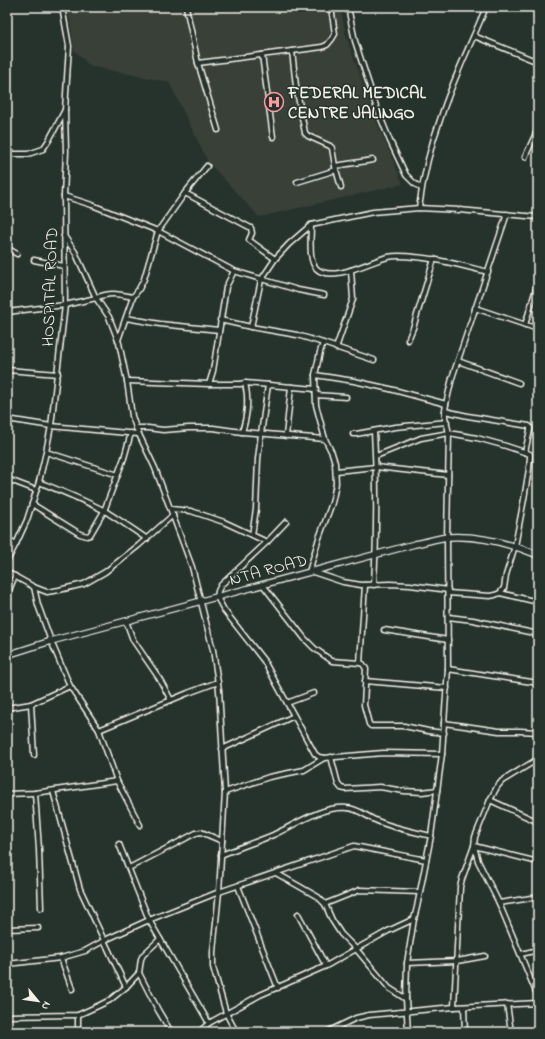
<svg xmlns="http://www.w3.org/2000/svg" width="545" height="1039" viewBox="0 0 545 1039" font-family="'Indie Flower',sans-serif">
  <rect width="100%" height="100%" fill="#26332d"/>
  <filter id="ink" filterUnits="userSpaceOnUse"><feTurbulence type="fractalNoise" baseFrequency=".025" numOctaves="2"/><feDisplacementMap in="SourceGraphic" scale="8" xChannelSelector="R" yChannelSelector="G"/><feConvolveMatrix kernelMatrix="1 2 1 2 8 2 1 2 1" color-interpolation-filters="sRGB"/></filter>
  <g filter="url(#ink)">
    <path fill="#394137" d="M68,7H340L346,36L377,123L403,184L259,217L208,162L169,82L90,66L74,50Z"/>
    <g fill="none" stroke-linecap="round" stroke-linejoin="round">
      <g stroke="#f4f1e8" stroke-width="7">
        <g id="street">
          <path d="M186,7L198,63L218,130"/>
          <path d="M348,7L355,41L376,106L390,141L406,175L414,183L421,188"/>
          <path d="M474,36L538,62"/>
          <path d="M292,51L296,86L305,133L308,136L330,146L332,148L335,166L341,187"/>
          <path d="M262,55L273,137"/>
          <path d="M198,63L292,51L322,47L327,45L332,39L335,34L331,7"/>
          <path d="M7,154H28L43,149L49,140L65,110"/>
          <path d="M525,157L538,129"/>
          <path d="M335,166L373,160"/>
          <path d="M297,182L336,170"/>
          <path d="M185,193L251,228L252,233L249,240L275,259"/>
          <path d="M64,196L92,205L158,231L234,271L298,290L324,295"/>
          <path d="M419,208C423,177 430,147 441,117C453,79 471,44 486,7"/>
          <path d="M311,225C311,237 308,262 317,269C333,283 370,261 388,257C396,255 406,256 415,257C440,259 463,266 488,272"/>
          <path d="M64,236L75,252L96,298C110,292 118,294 133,297"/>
          <path d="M7,248L17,254"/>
          <path d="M34,260L64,266"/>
          <path d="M475,308L538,329"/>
          <path d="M7,312L65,305L96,298L109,317L119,343L127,381L132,416L136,428L155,468L192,567L213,650L219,690L225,792L219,892L213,952V967L226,1013L236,1032"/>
          <path d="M126,318L160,324L219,330"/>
          <path d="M220,320L251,327L297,335L317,341L374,360"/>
          <path d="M525,325L538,282"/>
          <path d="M251,327L261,280L275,259L289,244L311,225L373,212L419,208L459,210L538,217"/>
          <path d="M118,340L133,297L139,289L144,279L158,231L185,193L207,166"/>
          <path d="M408,340L413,328L434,259"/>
          <path d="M336,348L353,299L351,270"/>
          <path d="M458,361L519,383"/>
          <path d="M7,370L58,374"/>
          <path d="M315,375L320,352L323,343"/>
          <path d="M127,381L209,384H240L245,383L316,389"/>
          <path d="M209,384L213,371L226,287L234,271"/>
          <path d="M316,395L346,397"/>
          <path d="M445,411L468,416L529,426L530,427V430L525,452"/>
          <path d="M7,419L51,426L138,434"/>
          <path d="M136,428H148L163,430L189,428H213L242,432L325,439"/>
          <path d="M242,432C247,417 249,399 245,383"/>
          <path d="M353,434H356L395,427L447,422"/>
          <path d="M286,436L291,387"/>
          <path d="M46,452L118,475"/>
          <path d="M376,456L421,438L449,433L477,438L506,446L530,454V457L529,469L524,499L515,546L506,575L504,588L500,593L495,595L490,596L448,593"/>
          <path d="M336,471L376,467L448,475"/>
          <path d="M7,479L36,490"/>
          <path d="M39,482C61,491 84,500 105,511C119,520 133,529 147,539"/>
          <path d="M32,504L80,534L87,536L90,535L104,511L124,458L131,433"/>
          <path d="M171,509L191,511L224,522L267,542"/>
          <path d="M286,522L267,542L221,585L218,591L217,597L224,610L264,661L315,754L319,757L324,758L383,753L442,754"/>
          <path d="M252,535L256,509L258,459L261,434L268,385"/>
          <path d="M7,539L16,544"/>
          <path d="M7,561L16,544L27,520L39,482L46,452L51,426L65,305L64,196L66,152L65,110L69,46L62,7"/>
          <path d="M7,572L34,587L47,592L59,590L84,584L105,572L138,546L173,515"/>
          <path d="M309,572L319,538L332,503L334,494L336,483L335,463L332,453L325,439L316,405L315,375L354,381L390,389L446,404"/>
          <path d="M313,572L343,582L361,585L390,584L410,585L448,590"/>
          <path d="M263,585L305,639L314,648L332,661L360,663L363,664L366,669L364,705L369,724L371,726H404L428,731L444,733"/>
          <path d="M374,585C377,533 377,482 374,431"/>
          <path d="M34,587L38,605L51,641L70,686L99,730L117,781L140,825"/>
          <path d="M500,593L538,602"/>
          <path d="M7,595L15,576"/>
          <path d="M448,617L473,620L538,634"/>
          <path d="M126,621L133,640L159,678L171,700"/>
          <path d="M384,630L448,640"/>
          <path d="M360,663L365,585"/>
          <path d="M448,669L538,683"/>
          <path d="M365,681L447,688"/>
          <path d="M287,703L314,693"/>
          <path d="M31,704L34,755"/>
          <path d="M7,708L31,704L70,686"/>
          <path d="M444,723L499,731H520L538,732"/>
          <path d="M99,730L188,693L218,682"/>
          <path d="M222,749L294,716"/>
          <path d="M331,757L338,784L341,788L345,789L380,787L404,791L422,792L437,790"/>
          <path d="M538,759L502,781L497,787L490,800L475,837L474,846L478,861L499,903L538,997"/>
          <path d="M53,791L80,889L126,987"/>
          <path d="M225,792L269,777L304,770L324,758"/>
          <path d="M35,793L39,849L41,908"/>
          <path d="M7,794L35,793L117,781"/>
          <path d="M490,800L538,822"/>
          <path d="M119,844L149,920L209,1023"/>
          <path d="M221,855C238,848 256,842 273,835C295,825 321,806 347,808C357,808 366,816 375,820C392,828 412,831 431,836"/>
          <path d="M129,868L196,833L201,832L222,841"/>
          <path d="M276,873L318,897L325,904L332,920L341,934L356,949L389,988L406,999"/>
          <path d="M238,886L278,988"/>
          <path d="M499,903L538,897"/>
          <path d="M325,904L360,890L420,892"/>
          <path d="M298,914L326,966"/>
          <path d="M7,929L38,928"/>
          <path d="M521,954L538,950"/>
          <path d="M61,958L72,989"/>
          <path d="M407,963L457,961L485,956"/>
          <path d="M7,964L61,958L85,951L105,940L149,920L219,892L354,846L426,860"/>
          <path d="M139,973L158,1010L171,1032"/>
          <path d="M507,1004L511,1032"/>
          <path d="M454,1007L460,887L462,879L474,846L538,862"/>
          <path d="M464,1007L465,1032"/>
          <path d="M7,1016L78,1015L100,1005L110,1000L126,987L139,973L141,959L143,955L160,939"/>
          <path d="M78,1032V1015"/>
          <path d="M199,1032L209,1023L260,995L326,966L388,931L414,919"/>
          <path d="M327,1032L356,1018L369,1015L454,1007L538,1003"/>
          <path d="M408,1032L406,999L407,963L414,919L417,907L431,836L442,754L444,723L448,669L447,537L449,433L445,417V411L446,404L452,378L507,214"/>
        </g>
      </g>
      <g stroke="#f4f1e8" stroke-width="8">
        <path id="secondary" d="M7,655L51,641L415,544C426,542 438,538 448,537C480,535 509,543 538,555"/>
      </g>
      <use href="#street" stroke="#26332d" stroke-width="4"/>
      <use href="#secondary" stroke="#26332d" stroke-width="5.5"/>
    </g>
  </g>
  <defs>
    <g id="hospital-ring" transform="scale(1)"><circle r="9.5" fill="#26332d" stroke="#ff9aa2" stroke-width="1.5"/><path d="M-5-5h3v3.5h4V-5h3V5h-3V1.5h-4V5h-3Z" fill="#ff9aa2"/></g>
  </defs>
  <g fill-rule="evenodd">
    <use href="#hospital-ring" x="274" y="102"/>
  </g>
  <g text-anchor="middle" stroke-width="3" stroke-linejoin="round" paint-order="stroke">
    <g font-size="17" font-weight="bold" fill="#f4f1e8" stroke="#26332d" text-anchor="start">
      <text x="288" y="98">FEDERAL MEDICAL<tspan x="288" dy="20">CENTRE JALINGO</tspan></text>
    </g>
    <g font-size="17" fill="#f4f1e8" stroke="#26332d">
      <text transform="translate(49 287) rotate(-88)" y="6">HOSPITAL ROAD</text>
      <text transform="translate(268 569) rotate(-15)" y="6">NTA ROAD</text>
    </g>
  </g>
  <rect width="545" height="1039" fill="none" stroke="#26332d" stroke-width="24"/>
  <rect x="12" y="12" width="521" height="1015" fill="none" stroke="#f4f1e8" stroke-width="1.5" filter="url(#ink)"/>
  <g transform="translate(38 1001) rotate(119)" stroke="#26332d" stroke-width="3" paint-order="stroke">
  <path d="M0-3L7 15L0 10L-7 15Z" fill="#f4f1e8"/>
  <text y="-6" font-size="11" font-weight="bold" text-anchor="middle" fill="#f4f1e8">N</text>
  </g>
</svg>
